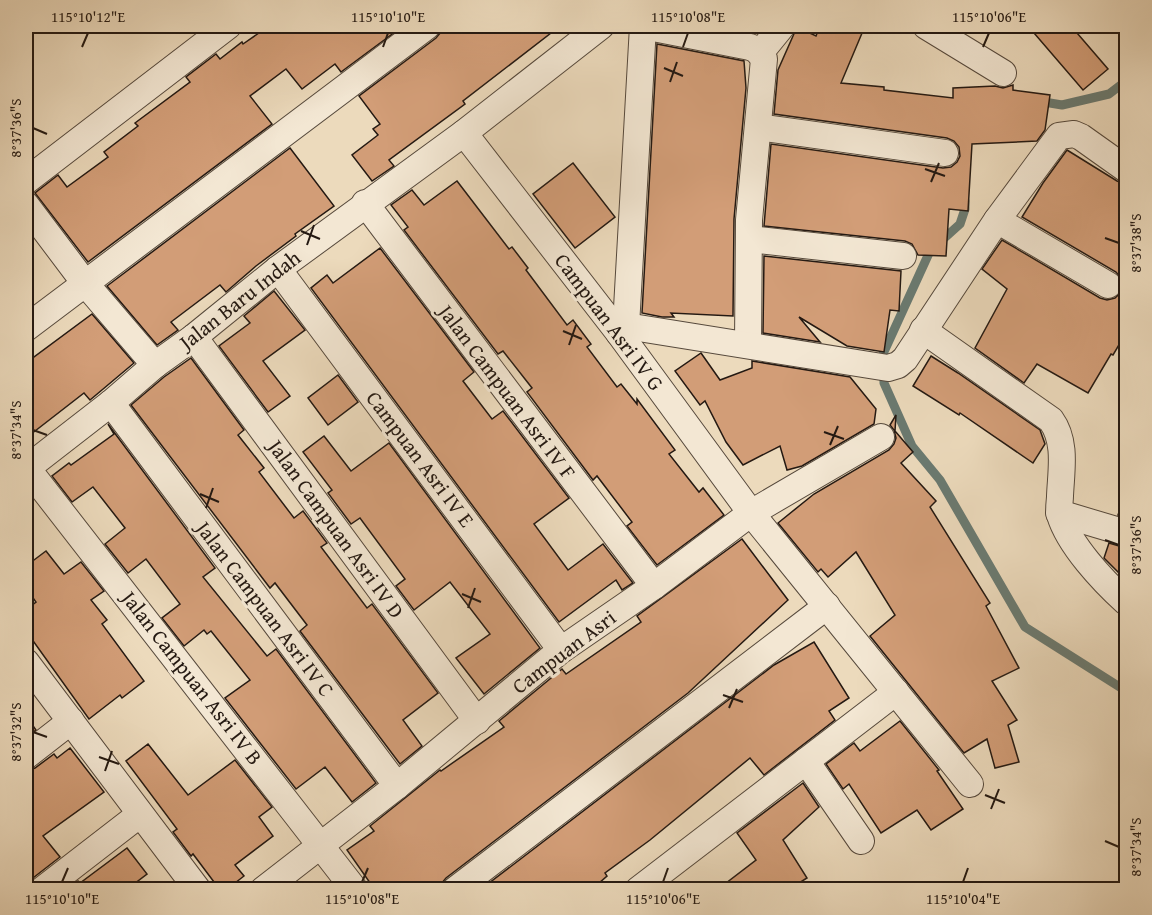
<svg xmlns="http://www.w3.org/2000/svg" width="1152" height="915" viewBox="0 0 1152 915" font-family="'Gentium Book Plus',serif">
  <rect width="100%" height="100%" fill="#ecdabc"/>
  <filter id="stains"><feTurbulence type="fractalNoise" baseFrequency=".00333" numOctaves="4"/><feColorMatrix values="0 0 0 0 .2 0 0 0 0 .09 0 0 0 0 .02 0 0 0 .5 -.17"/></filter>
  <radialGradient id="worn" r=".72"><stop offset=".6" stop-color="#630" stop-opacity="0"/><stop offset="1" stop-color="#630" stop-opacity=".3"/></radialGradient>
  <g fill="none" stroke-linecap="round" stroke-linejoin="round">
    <g stroke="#6a7a71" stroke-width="9">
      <path d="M1038,101L1062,105L1109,94L1126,81"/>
      <path d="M965,201V209L960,224L930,251L883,354L884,383L912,446L940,480L1025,627L1126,691"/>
      <path d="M1121,890L1126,887"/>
    </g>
  </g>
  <g fill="#d29d77" stroke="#241912" stroke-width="1.5">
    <path d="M269,26H403L341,72L335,64L302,89L286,69L250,96L272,124L88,262L35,193L58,175L67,187L108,157L104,152L138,126L135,123L190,82L186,77L216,54L220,59L242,42L243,44Z"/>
    <path d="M442,26H560L463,101L465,104L389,160L394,166L372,181L352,155L378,135L373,129L380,124L359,96L436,38L441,32Z"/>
    <path d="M820,26H865L841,83L884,87V90L953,98V88L995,86L1003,88L1013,85V90L1050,95L1045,130L1037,141L972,144L968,211L949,209L946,256L918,255L912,244L905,241L764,226L771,144L943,168L951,167L957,162L960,156L959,147L954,141L947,138L774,114L778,70L797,27L816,36Z"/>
    <path d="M1028,26H1071L1108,69L1083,90Z"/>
    <path d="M657,44L744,61L746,88L734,219L733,316L671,313L674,317H662L642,313Z"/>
    <path d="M290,148L334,206L295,234L296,236L256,266L226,292L220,285L171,322L178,330L157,345L107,286Z"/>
    <path d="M1067,150L1117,181L1126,184V333L1113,355L1111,354L1088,393L1037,364L1024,383L975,348L1007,289L982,269L1002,240L1100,298L1107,300L1115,298L1121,292L1123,285L1121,278L1116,272L1022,217L1043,183Z"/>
    <path d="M573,163L615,217L575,248L533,194Z"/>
    <path d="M457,181L509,249L512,247L528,268L526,270L567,325L573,320L591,344L587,347L617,387L621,384L637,404V399L675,450L669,454L699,492L703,488L724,515L657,565L627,526L632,522L597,476L593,480L527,392L532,388L503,351L498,354L404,230L408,227L391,205L412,190L424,205Z"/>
    <path d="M380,248L474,372L463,381L492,419L503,411L569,498L534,524L568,570L603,544L633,583L622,590L616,580L559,622L311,288L327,275L333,283Z"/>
    <path d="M764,256L901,271L899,311L890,310L884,352L847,346L799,317L820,342L763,333Z"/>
    <path d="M274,291L305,330L263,361L290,396L268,412L219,346L250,323L244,316Z"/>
    <path d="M92,314L134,363L90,400L84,393L26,438V363Z"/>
    <path d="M701,353L720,380L752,368V361L850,377L876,409L874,424L802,466L787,470L780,446L743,465L726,442L705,401L700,405L675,371Z"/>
    <path d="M931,356L958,373L1040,430L1045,444L1033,463L960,413L959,415L913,386Z"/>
    <path d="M191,358L244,430L238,435L264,468L259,472L294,518L303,511L327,543L321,547L367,608L372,604L438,693L403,720L422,746L400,764L300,631L307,625L275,583L270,588L131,405L164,377Z"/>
    <path d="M338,375L358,402L328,425L308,398Z"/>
    <path d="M896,415L895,431L913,452L901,463L936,501L930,507L990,603L986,606L1019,668L992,681L1017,720L1008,725L1019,762L995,768L987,739L964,753L870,636L895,615L856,552L828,577L821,569L818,572L778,523L814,494L889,450L894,444L896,438L894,430L890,425Z"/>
    <path d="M108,424L215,568L203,577L267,656L276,649L376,783L352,802L325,767L296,789L225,698L250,680L211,631L207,634L204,630L184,646L162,618L180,604L146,559L128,573L105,544L125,528L93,487L72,502L52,476L69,463L71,465L114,434Z"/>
    <path d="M324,436L351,471L389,443L540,648L484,694L456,658L490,634L450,582L414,610L396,586L405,579L360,518L351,524L328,493L332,490L303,452Z"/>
    <path d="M1122,504H1126V518L1118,515Z"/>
    <path d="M742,539L788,600L688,693L446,878L441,884L440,890H375L347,850L374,831L370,826L440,770L441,771L504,727L499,721L562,669L566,674L641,622L637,616Z"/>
    <path d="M1109,543L1126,548V580L1104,558Z"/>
    <path d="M46,551L64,574L81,562L104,591L91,600L107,620L102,624L144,681L122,698L120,695L89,719L26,631V610L36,602L26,588V566Z"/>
    <path d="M814,642L849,698L829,711L835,720L764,775L750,758L650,840L605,873L607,876L591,890H480L774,665Z"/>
    <path d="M26,716L36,730L26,737Z"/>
    <path d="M900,721L939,770L937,771L963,809L931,830L917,810L881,833L849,784L843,789L826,764L854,743L860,751Z"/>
    <path d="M148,744L188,795L235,760L272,807L259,817L273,836L235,865L244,876L226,890H220L193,854L191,856L173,832L177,829L126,761Z"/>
    <path d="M70,748L104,792L43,836L60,857L33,878L28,884L27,890H26V771L35,768L54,754L57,758Z"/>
    <path d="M803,783L819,807L783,840L807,878L788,890H717L756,860L737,833Z"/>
    <path d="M127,848L147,874L126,890H67L78,881L80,883Z"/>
  </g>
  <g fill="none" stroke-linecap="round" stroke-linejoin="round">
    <g stroke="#56493c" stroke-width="28">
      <g id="street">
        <path d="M643,26L750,47L757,50L764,59L749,220L748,344"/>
        <path d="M926,26L1003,73"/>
        <path d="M760,53L782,26"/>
        <path d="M758,127L945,153"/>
        <path d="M464,133L619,333L751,513L970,784"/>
        <path d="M26,181L228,26"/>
        <path d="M365,203L654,586"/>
        <path d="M26,205L84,282L155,365"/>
        <path d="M997,220L1108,285"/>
        <path d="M749,239L903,256"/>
        <path d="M278,269L561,650"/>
        <path d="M626,326L888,368L898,365L905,359L997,220L1059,136L1074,134L1081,137L1126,169"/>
        <path d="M26,328L427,26"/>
        <path d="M923,330L1051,420C1067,442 1061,471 1060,496C1060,502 1058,509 1060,515C1069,545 1103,581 1126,602"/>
        <path d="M619,333L626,326L643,26"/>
        <path d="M194,337L477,721"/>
        <path d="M111,403L397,786"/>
        <path d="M27,468L355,890"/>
        <path d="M26,469L111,403L155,365L194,337L278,269L464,133L601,26"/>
        <path d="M1059,513L1126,533"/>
        <path d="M26,662L198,890"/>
        <path d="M26,756L71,721"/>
        <path d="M806,761L861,841"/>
        <path d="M42,890L139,815"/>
        <path d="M263,890L397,786L561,650L654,586L751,513L881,437"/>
        <path d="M455,890L827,606"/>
        <path d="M638,890L896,692"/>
      </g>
    </g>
    <use href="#street" stroke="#f3e7d3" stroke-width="26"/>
  </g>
  <path fill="none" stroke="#241912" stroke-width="2" d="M82,47L88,33M383,47L388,33M683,47L688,33M983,47L989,33M664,68L683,76M670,82L677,62M33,128L47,134M925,169L945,176M931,182L939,163M301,231L320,239M1105,238L1119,243M307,245L314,225M563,331L582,339M569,345L576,325M33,430L47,435M824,432L844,439M830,445L838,426M200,494L219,502M206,508L213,488M1105,540L1119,545M462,594L481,602M468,608L475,588M723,695L743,702M729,708L737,689M33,732L47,737M99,757L119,764M105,771L112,751M985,795L1005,803M991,809L999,789M1105,841L1119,847M62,882L68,868M362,882L368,868M663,882L668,868M963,882L968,868"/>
  <g text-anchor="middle" stroke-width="6" stroke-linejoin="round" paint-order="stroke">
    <g font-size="21" fill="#241912" stroke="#f3e7d3">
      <text transform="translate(240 300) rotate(-38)" y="7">Jalan Baru Indah</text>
      <text transform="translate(609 322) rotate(53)" y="7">Campuan Asri IV G</text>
      <text transform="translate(507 392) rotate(53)" y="7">Jalan Campuan Asri IV F</text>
      <text transform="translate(420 459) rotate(53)" y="7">Campuan Asri IV E</text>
      <text transform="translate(336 529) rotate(54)" y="7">Jalan Campuan Asri IV D</text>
      <text transform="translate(265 609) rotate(53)" y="7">Jalan Campuan Asri IV C</text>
      <text transform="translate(564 652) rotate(-37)" y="7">Campuan Asri</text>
      <text transform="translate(192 678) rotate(52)" y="7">Jalan Campuan Asri IV B</text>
    </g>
  </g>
  <rect width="1152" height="915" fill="none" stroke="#ecdabc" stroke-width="66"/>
  <rect x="33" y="33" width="1086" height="849" fill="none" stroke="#241912" stroke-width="2"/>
  <g font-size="15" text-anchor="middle" fill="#241912">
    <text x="88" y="22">115°10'12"E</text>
    <text x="388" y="22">115°10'10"E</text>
    <text x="688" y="22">115°10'08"E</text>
    <text x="989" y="22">115°10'06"E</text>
    <text transform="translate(16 128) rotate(-90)" y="5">8°37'36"S</text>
    <text transform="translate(1136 243) rotate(-90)" y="5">8°37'38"S</text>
    <text transform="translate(16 430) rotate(-90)" y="5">8°37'34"S</text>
    <text transform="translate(1136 545) rotate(-90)" y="5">8°37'36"S</text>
    <text transform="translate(16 732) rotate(-90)" y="5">8°37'32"S</text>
    <text transform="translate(1136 847) rotate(-90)" y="5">8°37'34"S</text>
    <text x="62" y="904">115°10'10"E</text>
    <text x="362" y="904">115°10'08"E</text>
    <text x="663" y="904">115°10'06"E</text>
    <text x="963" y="904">115°10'04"E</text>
  </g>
  <rect width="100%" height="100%" filter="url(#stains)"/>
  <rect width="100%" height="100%" fill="url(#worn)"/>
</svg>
